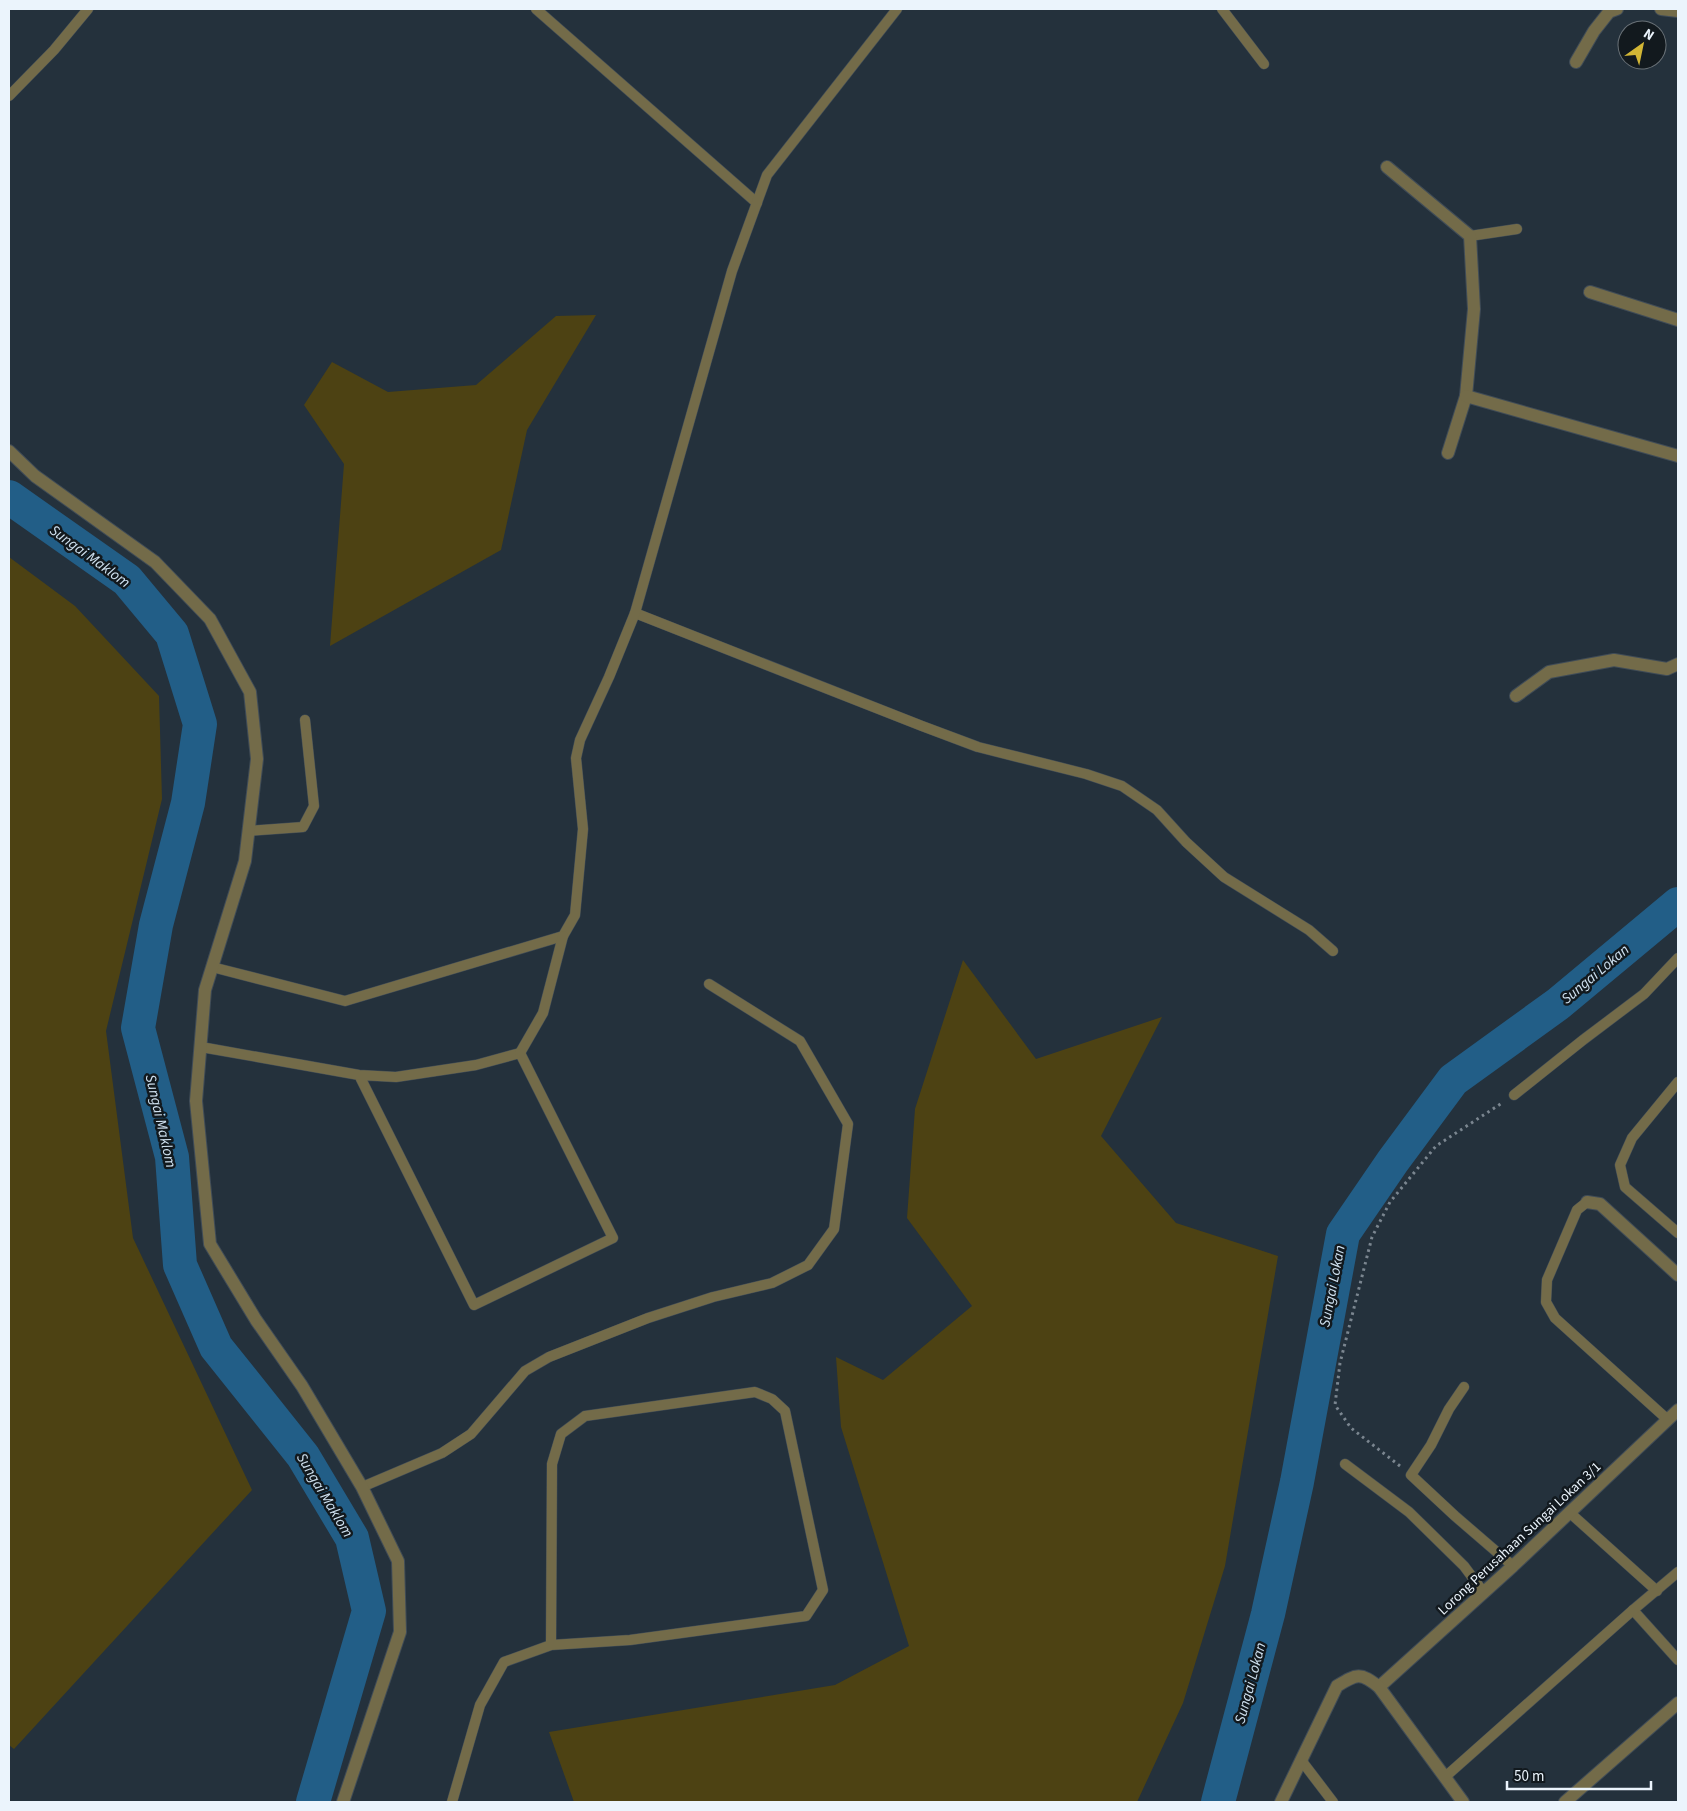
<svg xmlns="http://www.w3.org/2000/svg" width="1687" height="1811" viewBox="0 0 1687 1811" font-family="'Source Sans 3',sans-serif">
  <rect width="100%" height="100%" fill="#24313c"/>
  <g fill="#4d4213">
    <path d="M596,315L527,430L501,550L330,646L344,464L304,405L332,362L388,392L476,385L556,316Z"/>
    <path d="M9,557L75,606L159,696L162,799L106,1031L133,1238L252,1490L14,1749L9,1745Z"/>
    <path d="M963,960L1036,1059L1162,1017L1101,1136L1176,1223L1278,1256L1225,1566L1183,1703L1137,1802H574L549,1732L835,1685L909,1646L841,1427L836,1357L883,1380L972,1306L907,1218L915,1109Z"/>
  </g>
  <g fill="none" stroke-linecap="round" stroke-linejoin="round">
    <g stroke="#225e87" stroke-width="34">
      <path d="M9,497L127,580L172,634L200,724L188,803L156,925L138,1028L172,1157L180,1265L216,1347L303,1456L352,1538L369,1611L313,1802"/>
      <path d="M1218,1802L1268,1614L1297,1482L1343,1234L1393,1161L1453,1080L1558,1004L1678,904"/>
    </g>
    <g stroke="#404c57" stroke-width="11">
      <g id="lane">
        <path d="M536,9L757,203"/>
        <path d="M1222,9L1264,64"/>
        <path d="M9,96L54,50L88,9"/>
        <path d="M1470,236L1517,229"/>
        <path d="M635,613L922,726L978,747L1086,774L1122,786L1157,810L1186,842L1224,877L1309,930L1333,951"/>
        <path d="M248,831L303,827L314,806L305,720"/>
        <path d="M212,967L345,1001L563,936L575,915L583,829L576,758L580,740L609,677L635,613L732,271L767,175L897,9"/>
        <path d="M201,1047L359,1075L396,1077L476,1065L520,1053L613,1238L474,1305L359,1075"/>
        <path d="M520,1053L543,1013L563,936"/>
        <path d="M1678,1082L1632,1138L1620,1165L1625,1187L1678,1233"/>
        <path d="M1514,1095L1583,1040L1644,994L1678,958"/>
        <path d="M1587,1202L1577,1210L1547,1280L1546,1302L1555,1318L1668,1420"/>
        <path d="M1464,1387L1449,1409L1431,1445L1411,1475L1455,1516L1513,1566"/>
        <path d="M1345,1464L1409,1512L1464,1566L1484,1593"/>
        <path d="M362,1487L442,1453L471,1434L525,1371L549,1357L648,1318L713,1297L772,1283L808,1265L834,1229L848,1124L800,1041L709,984"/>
        <path d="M1569,1512L1657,1591"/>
        <path d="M1633,1610L1678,1660"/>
        <path d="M1301,1760L1333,1802"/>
        <path d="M1445,1777L1633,1610L1678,1572"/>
        <path d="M452,1802L480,1705L504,1662L551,1645L630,1640L806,1616L823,1590L785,1411L772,1399L755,1392L585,1416L561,1434L552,1464L551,1645"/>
      </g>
    </g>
    <g stroke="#404c57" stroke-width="14">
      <g id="street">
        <path d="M1661,9L1678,11"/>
        <path d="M1576,62L1594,31L1609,12L1617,9"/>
        <path d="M1387,167L1470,236L1474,309L1466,396L1448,453"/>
        <path d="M1590,292L1678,320"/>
        <path d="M1466,396L1678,456"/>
        <path d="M9,451L35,476L155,562L210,619L250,692L257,759L245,861L205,990L196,1101L210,1244L256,1320L302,1386L362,1487L398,1561L400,1632L343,1802"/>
        <path d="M1516,696L1549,672L1614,660L1667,669L1678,664"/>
        <path d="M1587,1202L1600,1204L1678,1275"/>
        <path d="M1379,1687L1513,1566L1678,1410"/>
        <path d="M1281,1802L1337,1686C1357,1674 1360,1672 1379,1687L1463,1802"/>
        <path d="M1565,1802L1678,1703"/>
      </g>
    </g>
    <path stroke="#7b8690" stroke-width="3" stroke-dasharray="2.5 4" stroke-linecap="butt" d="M1400,1466L1351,1428L1335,1405L1340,1363L1372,1237L1390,1202L1436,1146L1502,1103"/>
    <use href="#lane" stroke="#736b49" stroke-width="10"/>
    <use href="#street" stroke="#736b49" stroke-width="12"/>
  </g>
  <g text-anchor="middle" stroke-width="5" stroke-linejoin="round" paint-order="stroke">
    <g font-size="14" fill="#ebf4fc" stroke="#12191e">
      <text transform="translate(1519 1538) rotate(-43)" y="5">Lorong Perusahaan Sungai Lokan 3/1</text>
    </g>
    <g font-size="15" font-style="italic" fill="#d0e2f1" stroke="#12191e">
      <text transform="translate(90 556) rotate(36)" y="5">Sungai Maklom</text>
      <text transform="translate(1595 974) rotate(-40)" y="5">Sungai Lokan</text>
      <text transform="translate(161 1121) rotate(77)" y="5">Sungai Maklom</text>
      <text transform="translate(1332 1286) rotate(-79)" y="5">Sungai Lokan</text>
      <text transform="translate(325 1495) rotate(59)" y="5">Sungai Maklom</text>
      <text transform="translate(1250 1683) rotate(-75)" y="5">Sungai Lokan</text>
    </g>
  </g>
  <rect width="1687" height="1811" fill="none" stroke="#ebf4fc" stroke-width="20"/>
  <g transform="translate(1642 45) rotate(33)"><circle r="24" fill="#12191e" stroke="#697177"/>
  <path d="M0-4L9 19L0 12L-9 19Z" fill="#d2b635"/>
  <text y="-8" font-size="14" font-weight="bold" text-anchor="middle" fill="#ebf4fc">N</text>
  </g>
  <path d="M1507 1781v8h144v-8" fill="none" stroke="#ebf4fc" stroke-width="2.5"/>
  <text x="1514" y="1781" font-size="15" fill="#ebf4fc" stroke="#12191e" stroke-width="4" paint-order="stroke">50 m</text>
</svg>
